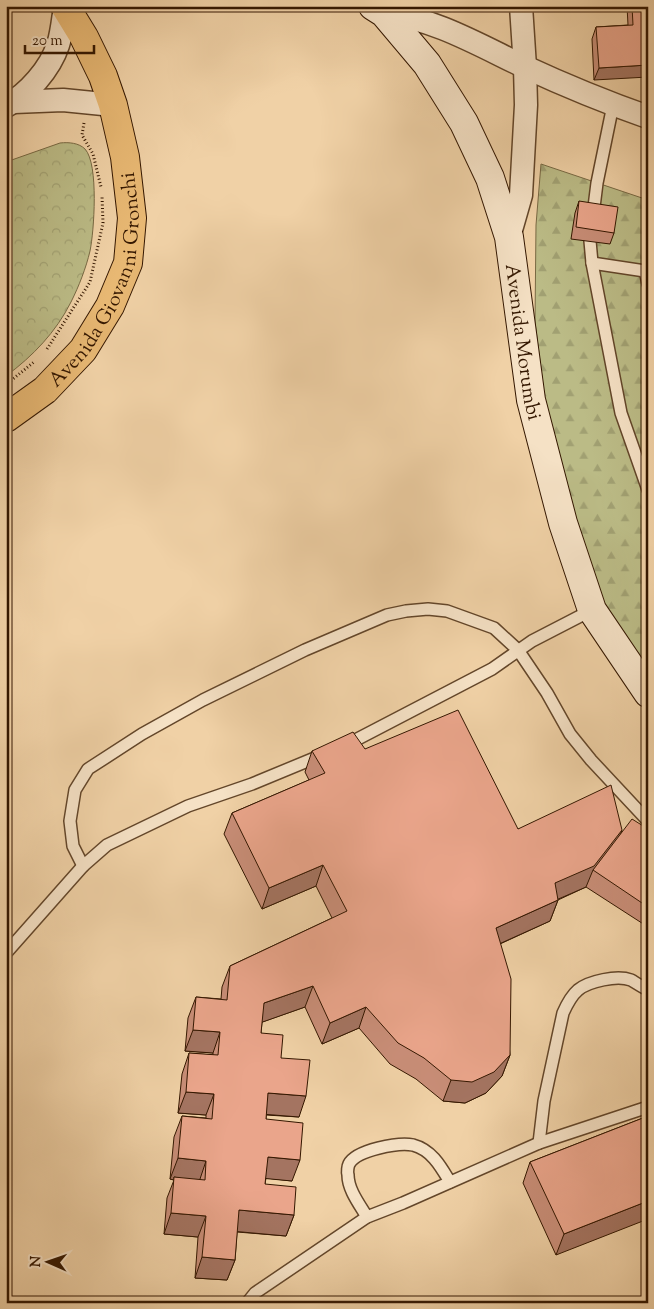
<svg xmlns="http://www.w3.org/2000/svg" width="654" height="1309" viewBox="0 0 654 1309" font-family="'Sorts Mill Goudy',serif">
  <defs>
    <pattern id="forest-firs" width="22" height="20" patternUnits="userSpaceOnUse" patternTransform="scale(1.25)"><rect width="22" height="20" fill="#bbbb86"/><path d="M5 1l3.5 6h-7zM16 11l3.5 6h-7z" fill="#a1a072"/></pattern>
    <pattern id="park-crowns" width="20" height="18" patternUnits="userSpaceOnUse" patternTransform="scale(1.25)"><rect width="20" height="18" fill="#bbbb86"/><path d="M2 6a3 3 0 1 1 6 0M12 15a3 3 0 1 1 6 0" fill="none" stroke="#a1a072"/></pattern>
  </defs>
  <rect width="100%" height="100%" fill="#f0d1a6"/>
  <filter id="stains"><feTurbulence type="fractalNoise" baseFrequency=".004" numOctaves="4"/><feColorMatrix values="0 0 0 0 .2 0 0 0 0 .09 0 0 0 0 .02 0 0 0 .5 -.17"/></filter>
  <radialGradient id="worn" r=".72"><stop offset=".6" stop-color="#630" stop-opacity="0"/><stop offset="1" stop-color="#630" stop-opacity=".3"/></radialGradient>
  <path fill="url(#forest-firs)" stroke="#786943" d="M541,164L648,200V679L579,561L549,433L535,322L536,225Z"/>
  <path fill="url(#park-crowns)" stroke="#786943" d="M60,143C69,142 79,143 85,149C99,164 94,232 90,251C86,268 79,286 71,302C56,332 33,356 6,376V162Z"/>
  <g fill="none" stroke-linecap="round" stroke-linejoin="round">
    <g stroke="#63462a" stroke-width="14">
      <g id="service">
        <path d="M593,215L597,183L613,105"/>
        <path d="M590,241L592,263L621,413L648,490"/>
        <path d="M592,263L645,271"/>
        <path d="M648,270L645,271L648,284"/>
        <path d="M346,745L492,669L532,641L592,610"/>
        <path d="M83,866L73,846L70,821L75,790L88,769L142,734L203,700L305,650L387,615L406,611L428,609L447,611L494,628L518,650L547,693L570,734L591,760L648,821"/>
        <path d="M6,953L83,866L107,845L188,806L252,784L322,755"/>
        <path d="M539,1143L544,1101L563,1013C567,1004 571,996 578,990C589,981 617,975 631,980C636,983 642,987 648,990"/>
        <path d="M367,1217C360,1205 348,1190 348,1175C347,1172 348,1166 349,1164C356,1150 399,1142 413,1145C432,1150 441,1167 450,1182"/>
        <path d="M247,1303L255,1293L367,1217L403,1203L539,1143L648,1107"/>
      </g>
    </g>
    <g stroke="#63462a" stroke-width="25">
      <g id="minor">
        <path d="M384,13C433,18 479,45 523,66C564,85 605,102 648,117"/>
        <path d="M14,102L63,100L113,105"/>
        <path d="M6,106C28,94 50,69 58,45C62,33 63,19 65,6"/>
        <path d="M509,237L521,195L526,105L525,67L521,6"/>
      </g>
    </g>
    <g stroke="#341700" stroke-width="30">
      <g id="secondary">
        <path id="s1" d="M373,6L384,13L427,64L464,123L490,178L509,237L531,400L563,523L592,610L648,693"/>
      </g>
    </g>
    <g stroke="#341700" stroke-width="30">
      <g id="primary">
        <path id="s2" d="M6,418L45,390L83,350L110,306L128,263L132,218L125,157L113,105L103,76L84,37L65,6"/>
      </g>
    </g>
    <g stroke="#341700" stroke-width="3" stroke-dasharray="1 2.5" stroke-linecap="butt">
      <path d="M84,123L82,135L93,154L101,187"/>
      <path d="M47,349L90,282L103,223L102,196"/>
      <path d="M8,383L34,362"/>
    </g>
    <use href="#service" stroke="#f5e1c5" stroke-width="11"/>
    <use href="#minor" stroke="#f5e1c5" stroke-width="22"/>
    <use href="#secondary" stroke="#f5e1c5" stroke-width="28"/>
    <use href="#primary" stroke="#e8b873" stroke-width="28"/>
  </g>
  <g fill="#c98e78" stroke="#341700">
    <path d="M627,6H648L594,80L592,39L596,27L628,25Z"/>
    <path d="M579,201L614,233L610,244L571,239L575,213Z"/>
    <path d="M365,749L518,829L621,833L648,829V927L586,887L558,900L550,921L500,944L510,1055L502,1076L486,1093L465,1103L443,1101L416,1079L390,1064L359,1028L322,1044L305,1007L262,1022L261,1033L281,1058L299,1117L266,1115V1119L292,1181L266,1178L265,1184L294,1215L286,1236L237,1232L235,1260L227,1280L195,1278L198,1237L164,1234L167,1198L174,1180L170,1179L174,1137L182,1116L206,1118V1115L178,1113L182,1074L189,1053L213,1055V1053L185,1051L188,1018L196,997L221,999L222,987L230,966L332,918L316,886L262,909L224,834L232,813L309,780L305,772L312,751Z"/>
    <path d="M648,1116L556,1255L523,1183L530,1162Z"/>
  </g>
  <g fill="#a47461" stroke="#341700">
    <path d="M648,65V77L594,80L599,68Z"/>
    <path d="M622,830L615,850L593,870L586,887L547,904L555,883Z"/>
    <path d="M323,865L316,886L262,909L269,888Z"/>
    <path d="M558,900L550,921L488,949L496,928Z"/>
    <path d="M313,986L305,1007L257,1024L264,1003Z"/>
    <path d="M366,1007L359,1028L322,1044L330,1023Z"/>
    <path d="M193,1030L220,1032L213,1053L185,1051Z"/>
    <path d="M510,1055L502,1076L486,1093L465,1103L443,1101L451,1080Z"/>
    <path d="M186,1092L214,1094L206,1115L178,1113Z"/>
    <path d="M268,1093L306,1096L299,1117L261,1114Z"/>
    <path d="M268,1157L300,1160L292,1181L260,1178Z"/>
    <path d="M178,1158L206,1161L199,1182L174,1177V1180L170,1179Z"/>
    <path d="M648,1201V1219L556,1255L564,1234Z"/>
    <path d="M239,1210L294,1215L286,1236L231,1231Z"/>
    <path d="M171,1213L206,1216L198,1237L164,1234Z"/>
    <path d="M202,1257L235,1260L227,1280L195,1278Z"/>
  </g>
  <g fill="#eaa58b" stroke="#341700">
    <path d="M632,6H648V65L599,68L596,27L633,25Z"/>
    <path d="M579,201L618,207L614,233L576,227Z"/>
    <path d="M458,710L518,829L611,785L622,830L594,866L555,883L558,900L496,928L511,979L510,1055L494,1072L472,1082L451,1080L424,1058L398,1043L366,1007L330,1023L313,986L264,1003L261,1033L283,1035L281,1058L310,1060L306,1096L268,1093L266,1119L303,1123L300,1160L268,1157L265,1184L296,1187L294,1215L239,1210L235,1260L202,1257L206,1216L171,1213L174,1177L205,1180L206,1161L178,1158L182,1116L212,1119L214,1094L186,1092L189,1053L218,1055L220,1032L193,1030L196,997L227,1000L230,966L347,911L323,865L269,888L232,813L325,773L312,751L353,732L365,749Z"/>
    <path d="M632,819L648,829V907L593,870Z"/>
    <path d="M648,1116V1201L564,1234L530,1162Z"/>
  </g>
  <g text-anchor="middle" stroke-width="4.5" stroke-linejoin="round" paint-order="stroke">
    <g font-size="20" fill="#341700" stroke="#f5e1c5">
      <text dy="7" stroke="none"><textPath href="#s2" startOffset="175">Avenida Giovanni Gronchi</textPath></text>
      <text dy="7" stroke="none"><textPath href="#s1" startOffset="378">Avenida Morumbi</textPath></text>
    </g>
  </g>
  <rect width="654" height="1309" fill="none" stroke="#f0d1a6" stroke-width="25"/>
  <rect x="8" y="8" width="639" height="1294" fill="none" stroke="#341700" stroke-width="2.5"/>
  <rect x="12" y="12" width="629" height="1284" fill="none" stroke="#341700"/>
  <g transform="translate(48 1262) rotate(272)" stroke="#f5e1c5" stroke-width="4" paint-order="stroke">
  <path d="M0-4L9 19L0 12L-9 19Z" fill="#341700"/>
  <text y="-8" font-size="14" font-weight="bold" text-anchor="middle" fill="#341700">N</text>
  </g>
  <path d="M25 45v8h69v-8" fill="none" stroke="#341700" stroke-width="2.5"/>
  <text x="32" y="45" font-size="15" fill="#341700" stroke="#f5e1c5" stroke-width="4" paint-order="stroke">20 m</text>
  <rect width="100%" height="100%" filter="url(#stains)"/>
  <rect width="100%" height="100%" fill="url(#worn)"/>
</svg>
